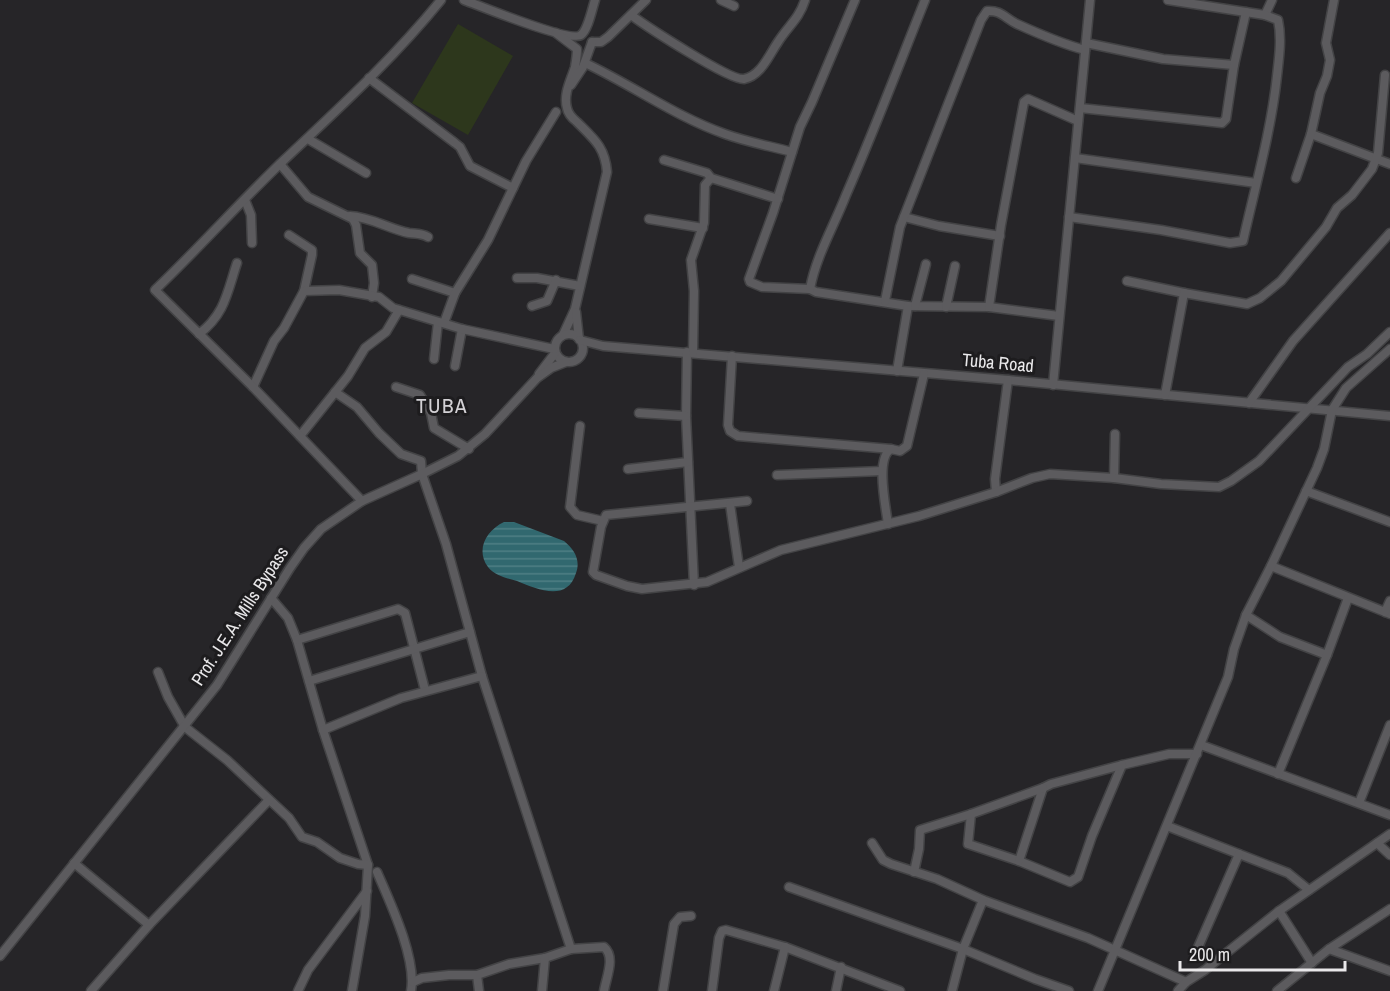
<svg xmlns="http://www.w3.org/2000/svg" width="1390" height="991" viewBox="0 0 1390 991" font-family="'Archivo Narrow',sans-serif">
  <defs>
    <pattern id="water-rules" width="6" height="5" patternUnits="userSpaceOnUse" patternTransform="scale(1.5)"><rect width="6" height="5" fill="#31686f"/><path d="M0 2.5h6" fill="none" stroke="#4f7e84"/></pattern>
  </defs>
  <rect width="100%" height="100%" fill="#262528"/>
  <path fill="#2d371c" d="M458,24L513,56L468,135L412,103Z"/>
  <path fill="url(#water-rules)" d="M504,522H514L564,541C574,549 581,560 576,573C567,603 537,589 517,581C507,578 495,576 488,567C475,549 487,530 504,522Z"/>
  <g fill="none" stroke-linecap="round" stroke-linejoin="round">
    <g stroke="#434345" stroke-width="11">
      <g id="minor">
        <path d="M464,0C480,6 571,43 581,35C588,30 592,9 595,0"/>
        <path d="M721,0L734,6"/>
        <path d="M855,0L812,102L800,127L773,213L749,279L750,282L762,287L810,289L816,292L908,306L989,307L1059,316"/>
        <path d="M631,15C646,26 730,81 744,79C761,76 769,55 778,42C788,26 799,19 805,0"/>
        <path d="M1265,15L1272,0"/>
        <path d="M556,33L577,49C577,55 576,61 575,67C571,80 563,94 567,108C568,114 572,118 577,122C594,139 605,147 607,172L575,309L563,335"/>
        <path d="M592,42H601L608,37L646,0"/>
        <path d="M1086,43L1163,59L1234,65"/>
        <path d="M585,63C632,85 676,117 725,134C747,142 770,146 792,152"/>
        <path d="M369,78L455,143L460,147L470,166L513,188"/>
        <path d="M571,85L583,67L592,42"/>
        <path d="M1080,108L1222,123L1226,119L1234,65L1246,12"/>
        <path d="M1311,134L1390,164"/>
        <path d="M308,139L366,173"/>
        <path d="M1075,158L1256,183"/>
        <path d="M664,160L707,173L711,178L778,199"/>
        <path d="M280,164L308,197L353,219L356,225L360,253L372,265L374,283L372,297"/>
        <path d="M1296,178L1311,134L1320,93L1327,76L1330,60L1326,43L1334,0"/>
        <path d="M245,200L251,215L252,243"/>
        <path d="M350,216C371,217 389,229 409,233C416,234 421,233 428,237"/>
        <path d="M904,217L939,226L1000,236"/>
        <path d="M1069,217L1161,230L1230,243L1243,241C1255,187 1271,132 1277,76C1279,58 1282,38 1278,20L1265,15L1168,0"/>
        <path d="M649,219L703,228"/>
        <path d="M289,235L312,250V255L304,291"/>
        <path d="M517,278H537L580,286"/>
        <path d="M412,279L455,293"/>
        <path d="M1127,281L1184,293"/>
        <path d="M810,289C816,256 834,226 846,195C874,131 899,65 925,0"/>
        <path d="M885,301L900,227L981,20L987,11C1001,10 1005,18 1017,24C1039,34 1062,44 1085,50"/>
        <path d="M532,306L547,301L556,280"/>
        <path d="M915,306L926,264"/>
        <path d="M946,307L955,266"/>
        <path d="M989,307L1001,225L1024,102L1028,99L1078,121"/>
        <path d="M576,312L579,339"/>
        <path d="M444,323L455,293L488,240L526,161L556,112"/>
        <circle cx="569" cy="348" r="14"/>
        <path d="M199,334C225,314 227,293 237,263"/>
        <path d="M580,340L603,346L1008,380L1390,416"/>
        <path d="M687,352L686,416L694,585"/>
        <path d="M693,353L694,291L691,260L704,223L705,185L711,178"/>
        <path d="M732,356L728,425L730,431L738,436L891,449"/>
        <path d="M434,359L438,322"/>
        <path d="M455,366L462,329"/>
        <path d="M897,371L908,306"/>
        <path d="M539,374L555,353"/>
        <path d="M1053,385L1090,0"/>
        <path d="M253,387L274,341L284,328L304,291L339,290L379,297L393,308L462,329L554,349"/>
        <path d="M396,387L420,395L431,413L434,428L469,449"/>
        <path d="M335,392L357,407L379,433L401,454L421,461L422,474L446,544L482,676L571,949"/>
        <path d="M1165,395L1184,293L1247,304L1260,298L1281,281L1326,227L1337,208L1352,195L1372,169L1378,153L1385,75"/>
        <path d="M1249,403L1293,341L1390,233"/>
        <path d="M639,413L686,416"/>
        <path d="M580,426L570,507L577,515L603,521"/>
        <path d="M300,436L348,376L365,348L386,332L399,310"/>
        <path d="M628,469L688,462"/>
        <path d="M777,475L882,471"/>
        <path d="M1114,478L1115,434"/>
        <path d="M1306,491L1390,522"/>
        <path d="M996,492L995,479L1008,380"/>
        <path d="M362,501L253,387L155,290C199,248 240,202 284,160C338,109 394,58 441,0"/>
        <path d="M747,501L606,515L601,527L593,572L596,575L627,586L642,589L707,582L781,550L919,516L996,492L1032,478L1050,474L1114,478L1161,484L1219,487L1231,481L1259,461L1348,367L1367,354L1390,332"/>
        <path d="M730,504L739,567"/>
        <path d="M888,524C886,508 875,458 891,449L900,451L907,446L924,374"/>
        <path d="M1271,566L1390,614"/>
        <path d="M271,598L288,618L297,640L323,730L368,865L365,916L352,991"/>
        <path d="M1385,612L1390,601"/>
        <path d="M1246,615L1280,637L1327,655"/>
        <path d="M297,640L398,609L405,613L425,690"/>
        <path d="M158,672L168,697L185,727L227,760L289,818L302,837L317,842L340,858L358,864L368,865"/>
        <path d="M309,681L470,632"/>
        <path d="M323,730L401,698L482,676"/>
        <path d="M1201,745L1390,815"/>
        <path d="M1278,774L1327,655L1348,598"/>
        <path d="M1359,803L1390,725"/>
        <path d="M971,814L968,844L1019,861L1070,882L1078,877L1092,836L1122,765L1169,754H1197"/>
        <path d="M1167,826L1288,873L1309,890"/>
        <path d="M872,843L883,860L891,864L937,879L983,900L1088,938L1186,982"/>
        <path d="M1377,843L1390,855"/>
        <path d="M1019,861L1043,788L1051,784L1122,765"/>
        <path d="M74,863L149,925"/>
        <path d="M377,872C390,902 417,959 411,991"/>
        <path d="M914,872L919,849L920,830L971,814L1043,788"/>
        <path d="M789,887L963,949L1035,979L1069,991"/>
        <path d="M1279,911L1312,963"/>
        <path d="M1329,949L1390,971"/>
        <path d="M1196,952L1239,854"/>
        <path d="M0,956L217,685L290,568L304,548L321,529L362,501L422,474L458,456L485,434L537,378L551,368L566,362"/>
        <path d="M477,975L479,991"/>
        <path d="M413,982L422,978L449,975H477L509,964L545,958L571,949L604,947C616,957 606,978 604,991"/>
        <path d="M91,991L149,925L269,800"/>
        <path d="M298,991L308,970L367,891"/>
        <path d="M542,991L545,958"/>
        <path d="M663,991L674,924L680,917L691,916"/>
        <path d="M712,991L719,938L722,931L726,930L785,947L900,991"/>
        <path d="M774,991L785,947"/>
        <path d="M836,991L841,967"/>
        <path d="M952,991L963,949L983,900"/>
        <path d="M1098,991L1228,677L1234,649L1246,615L1271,566L1317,468L1324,449L1332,410L1346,388L1390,349"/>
        <path d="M1178,991L1186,982L1205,970L1279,911L1390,834"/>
        <path d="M1277,991L1329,949L1390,909"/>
      </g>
    </g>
    <use href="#minor" stroke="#5c5b5e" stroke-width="8"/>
  </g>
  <g text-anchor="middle" stroke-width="6" stroke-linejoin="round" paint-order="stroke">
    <g font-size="18" fill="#e9e8ea" stroke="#1d1c1e">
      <text transform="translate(998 363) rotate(5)" y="6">Tuba Road</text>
      <text transform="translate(240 616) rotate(-57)" y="6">Prof. J.E.A. Mills Bypass</text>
    </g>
    <g font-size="21" letter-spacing="1.5" fill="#d3d1d5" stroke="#1d1c1e">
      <text x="442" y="413">TUBA</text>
    </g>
  </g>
  <path d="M1180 961v9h165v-9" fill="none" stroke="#e9e8ea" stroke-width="3"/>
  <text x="1189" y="961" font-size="18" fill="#e9e8ea" stroke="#1d1c1e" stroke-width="4.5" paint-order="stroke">200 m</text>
</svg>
